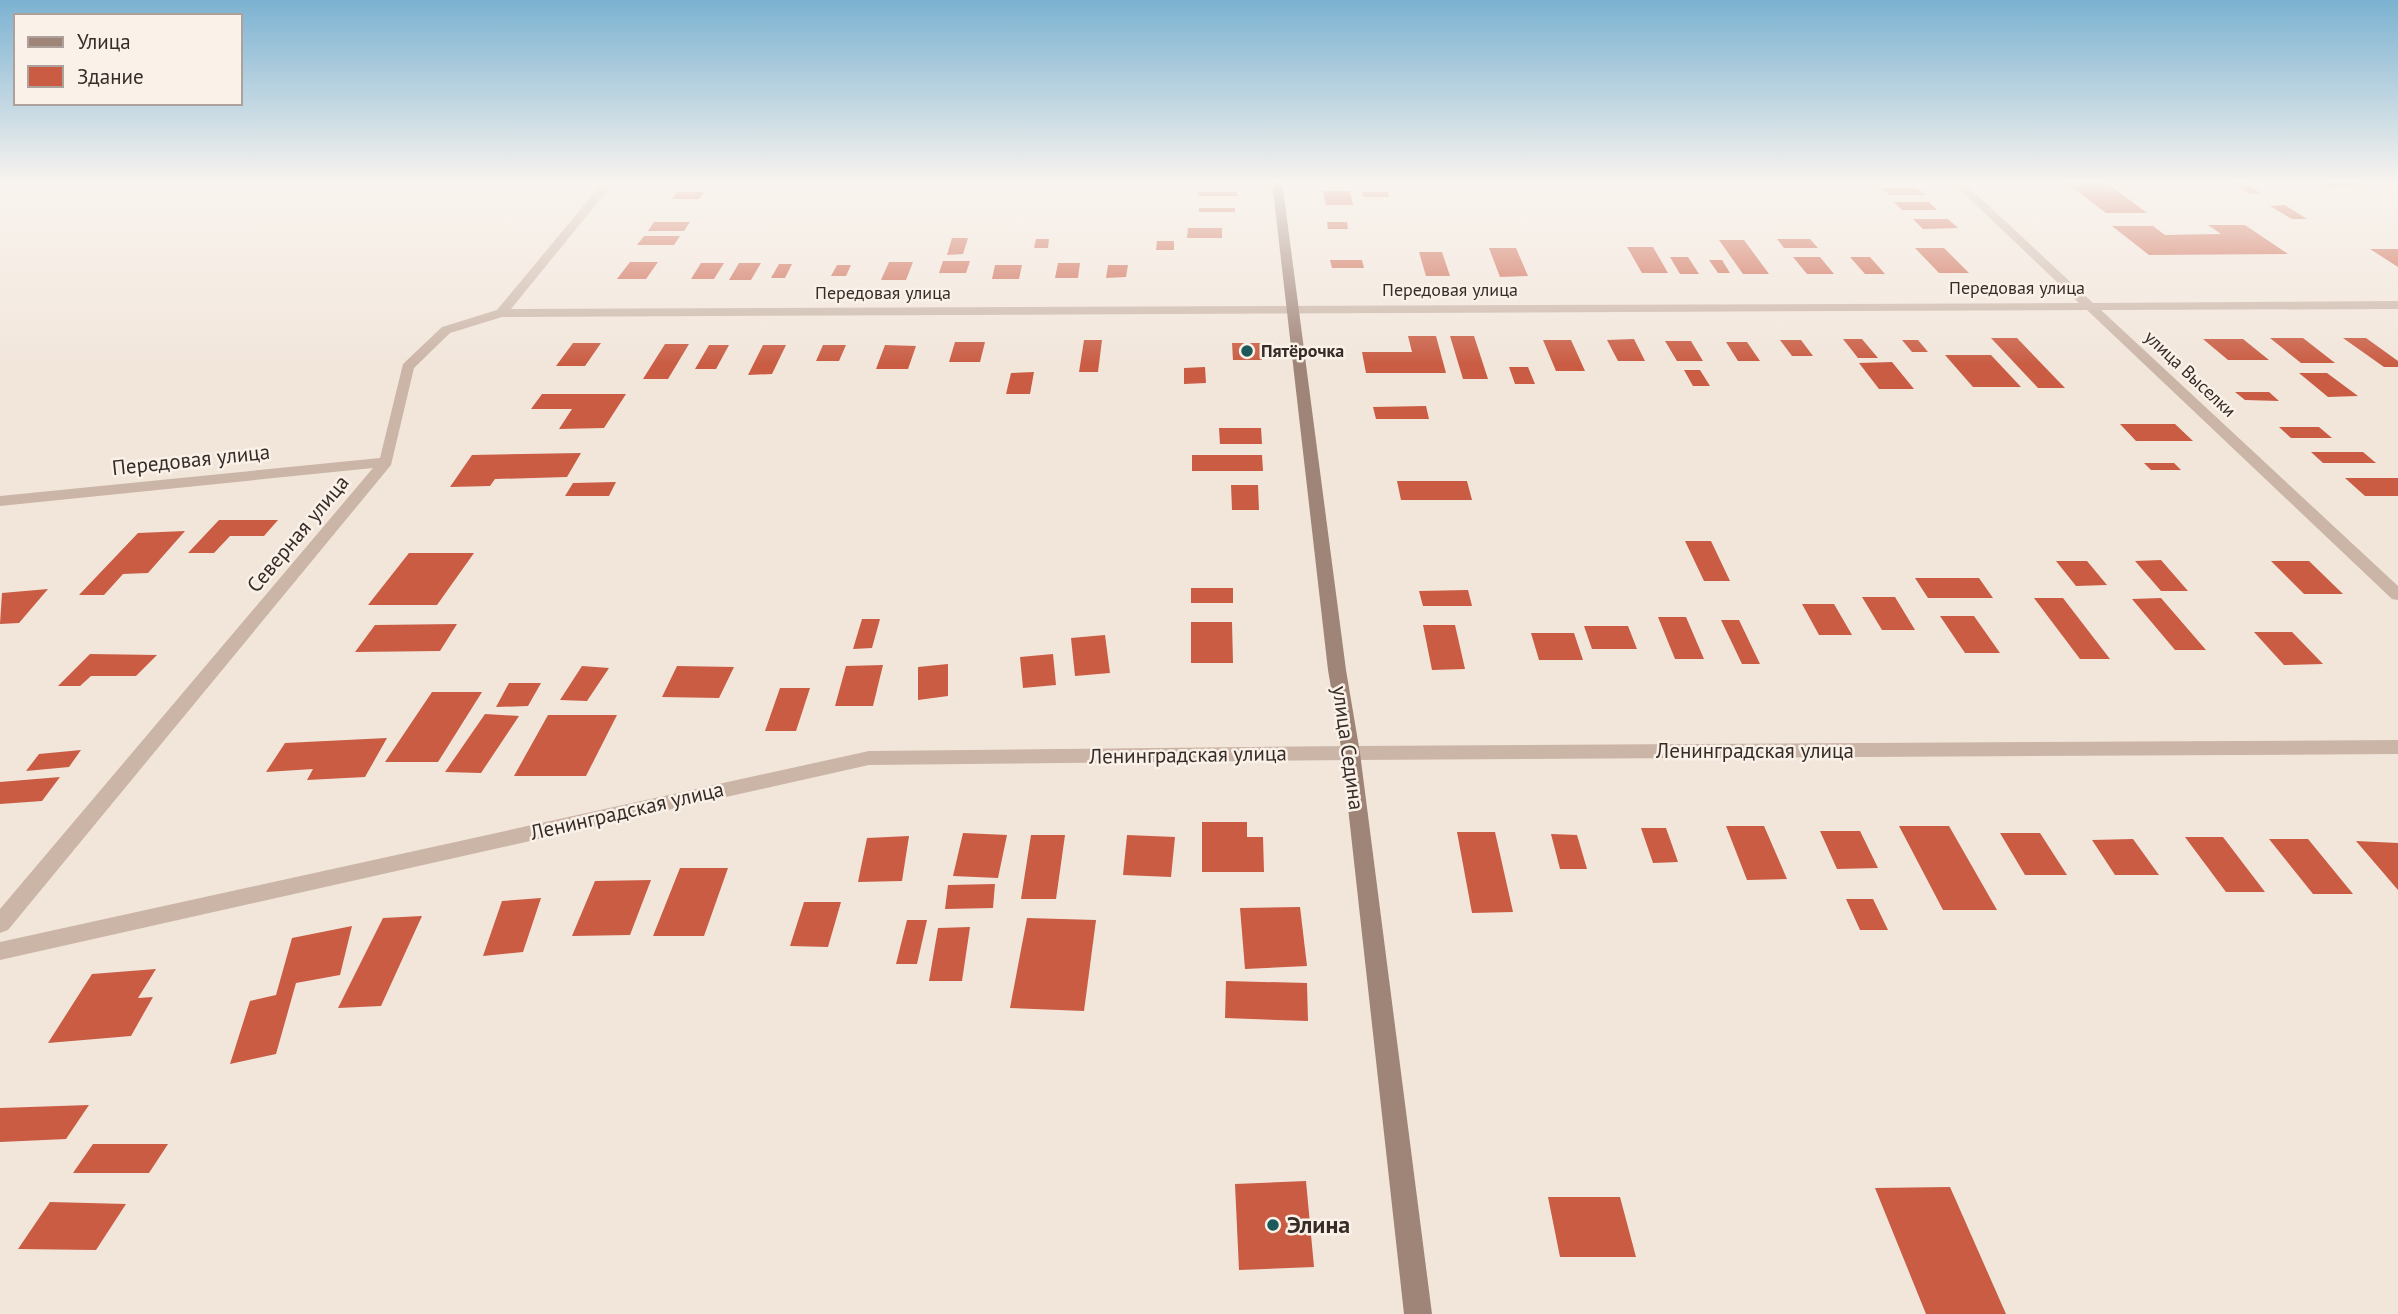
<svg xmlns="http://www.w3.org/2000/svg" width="2398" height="1314" viewBox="0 0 2398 1314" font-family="'PT Sans',sans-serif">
  <rect width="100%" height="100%" fill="#f2e6db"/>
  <g fill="#c95c43">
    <path d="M2064,181H2104L2147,213H2106Z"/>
    <path d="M2230,181H2242L2262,194H2249Z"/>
    <path d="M2320,181H2353L2362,186L2329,187Z"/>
    <path d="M1882,188H1917L1925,195H1889Z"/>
    <path d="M1323,191H1350L1353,205H1326Z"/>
    <path d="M677,192H704L699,199H672Z"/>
    <path d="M1198,192H1237L1238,196H1198Z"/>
    <path d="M1362,192H1388L1389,197H1363Z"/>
    <path d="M1894,202H1929L1937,210H1902Z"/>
    <path d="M2285,205L2307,219H2292L2270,206Z"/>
    <rect x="1199" y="208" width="36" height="4"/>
    <path d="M1913,219H1948L1958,228L1923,229Z"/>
    <path d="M654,222H690L684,231H648Z"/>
    <path d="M1327,222H1347L1348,229H1328Z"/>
    <path d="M2208,225H2245L2288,254L2149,255L2112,226H2153L2165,235L2221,234Z"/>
    <path d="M1188,228H1222V238H1187Z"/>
    <path d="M644,236H680L674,245H637Z"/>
    <path d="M952,238H968L963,254L947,255Z"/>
    <path d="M1036,239H1049L1048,248H1034Z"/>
    <path d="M1777,239H1810L1818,248H1784Z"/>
    <path d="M1719,240H1744L1769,274H1743Z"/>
    <path d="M1157,241H1174V250H1156Z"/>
    <path d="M1627,247H1653L1668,273H1642Z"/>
    <path d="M1489,248H1516L1528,276L1500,277Z"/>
    <path d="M1915,248H1944L1969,273H1939Z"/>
    <path d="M2370,249H2398V267Z"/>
    <path d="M1419,252H1442L1450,276H1426Z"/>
    <path d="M1670,257H1688L1699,274H1680Z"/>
    <path d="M1793,257H1820L1834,274H1807Z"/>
    <path d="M1850,257H1870L1885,274H1865Z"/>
    <path d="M1330,260H1362L1364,268H1332Z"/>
    <path d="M1709,260H1722L1730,273H1718Z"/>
    <path d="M943,261H970L966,273H939Z"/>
    <path d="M630,262H658L646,279H617Z"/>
    <path d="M889,262H913L906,280H881Z"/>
    <path d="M701,263H724L714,279H691Z"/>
    <path d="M739,263H761L751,280H729Z"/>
    <path d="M1058,263H1080L1078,278H1055Z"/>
    <path d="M779,264H792L785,278H771Z"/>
    <path d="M837,265H851L846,276H831Z"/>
    <path d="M995,265H1022L1019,279H992Z"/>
    <path d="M1108,265H1128L1126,277L1106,278Z"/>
    <path d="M1408,336H1436L1446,373H1366L1362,352H1412Z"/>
    <path d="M1450,336H1474L1488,379H1463Z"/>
    <path d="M1991,338H2017L2065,388H2038Z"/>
    <path d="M2270,338H2303L2335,363H2301Z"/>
    <path d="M2343,338H2366L2398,361V367H2384Z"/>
    <path d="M1634,339L1645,361H1618L1607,340Z"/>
    <path d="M1843,339H1862L1878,358H1858Z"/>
    <path d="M2203,339H2243L2269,360H2228Z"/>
    <path d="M1084,340H1102L1098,372H1079Z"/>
    <path d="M1543,340H1571L1585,371H1556Z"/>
    <path d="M1780,340H1801L1813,356H1792Z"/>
    <path d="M1902,340H1918L1928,352H1912Z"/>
    <path d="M1665,341H1691L1703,361H1677Z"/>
    <path d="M955,342H985L980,362H949Z"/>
    <path d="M1726,342H1747L1760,361H1738Z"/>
    <path d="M573,343H601L585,366H556Z"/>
    <path d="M1232,343H1261L1262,360H1233Z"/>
    <path d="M665,344H689L668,379H643Z"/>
    <path d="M709,345H729L716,369H695Z"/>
    <path d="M763,345H786L772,374L748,375Z"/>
    <path d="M823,345H846L839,361H816Z"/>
    <path d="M885,345L916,346L908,369H876Z"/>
    <path d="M1945,355H1991L2021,387H1973Z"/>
    <path d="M1892,362L1914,389H1879L1859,363Z"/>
    <path d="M1205,367L1206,383L1184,384V368Z"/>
    <path d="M1509,367H1528L1535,384H1515Z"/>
    <path d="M1684,370H1700L1710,386H1693Z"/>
    <path d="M1034,372L1030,394H1006L1011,373Z"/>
    <path d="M2299,373H2327L2358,396L2328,397Z"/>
    <path d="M2235,392H2269L2279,401L2245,400Z"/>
    <path d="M542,394H626L604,428L559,429L572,409H531Z"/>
    <path d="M1426,406L1429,419H1376L1373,407Z"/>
    <path d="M2120,424H2175L2193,441H2136Z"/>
    <path d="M2279,427H2319L2332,438H2291Z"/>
    <path d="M1219,428H1261L1262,444H1220Z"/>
    <path d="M2311,452H2363L2376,463H2323Z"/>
    <path d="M581,453L567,477L495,479L490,486L450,487L472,455Z"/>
    <path d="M1192,455H1262L1263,471H1192Z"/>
    <path d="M2144,463H2174L2181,470H2151Z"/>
    <path d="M2345,478H2398V496H2365Z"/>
    <path d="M1397,481H1467L1472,500H1401Z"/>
    <path d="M616,482L609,496H565L573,483Z"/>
    <path d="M1231,485H1258L1259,510H1232Z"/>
    <path d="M219,520H278L264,536H230L214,553H188Z"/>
    <path d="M185,531L148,573L123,574L104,595H79L138,533Z"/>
    <path d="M1685,541H1711L1730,581H1704Z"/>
    <path d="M409,553H474L437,605H368Z"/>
    <path d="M2161,560L2188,591H2161L2135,561Z"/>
    <path d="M2056,561H2087L2107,585L2076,586Z"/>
    <path d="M2271,561H2309L2343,594H2304Z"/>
    <path d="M1915,578H1979L1993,598H1928Z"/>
    <rect x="1191" y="588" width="42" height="15"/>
    <path d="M48,589L19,623L0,624L2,593Z"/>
    <path d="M1468,590L1472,606H1423L1419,591Z"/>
    <path d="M1862,597H1895L1915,630H1882Z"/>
    <path d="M2034,598H2063L2110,659H2080Z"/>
    <path d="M2161,598L2206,650H2175L2132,599Z"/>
    <path d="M1802,604H1834L1852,635H1819Z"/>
    <path d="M1940,616H1974L2000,653H1965Z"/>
    <path d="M1658,617H1686L1704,659H1675Z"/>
    <path d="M862,619H880L872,648L853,649Z"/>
    <path d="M1721,620H1739L1760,664H1742Z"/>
    <path d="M1191,622H1232L1233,663H1191Z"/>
    <path d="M457,624L440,651L355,652L375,625Z"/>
    <path d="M1423,625H1455L1465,669L1432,670Z"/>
    <path d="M1584,626H1628L1637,649H1592Z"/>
    <path d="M2254,632H2292L2323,664L2284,665Z"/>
    <path d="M1531,633H1574L1583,660H1539Z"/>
    <path d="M1105,635L1110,673L1075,676L1071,638Z"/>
    <path d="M90,654L157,655L136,676H91L80,686H58Z"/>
    <path d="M1053,654L1056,685L1023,688L1020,657Z"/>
    <path d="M948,664V696L918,700V667Z"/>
    <path d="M883,665L873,706H835L846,666Z"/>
    <path d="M582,666L609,668L587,701L560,700Z"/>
    <path d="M677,666L734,667L719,698L662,697Z"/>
    <path d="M509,683H541L528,706L496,707Z"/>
    <path d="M780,688H810L796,731H765Z"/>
    <path d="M432,692H482L438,762H385Z"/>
    <path d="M485,714L519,716L481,773L445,772Z"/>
    <path d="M548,715H617L586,776H514Z"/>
    <path d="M387,738L365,777L307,780L313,769L266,772L285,743Z"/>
    <path d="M81,750L69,767L26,771L39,754Z"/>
    <path d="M60,777L42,801L0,804V782Z"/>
    <path d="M1202,822H1247V837H1263L1264,872H1202Z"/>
    <path d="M1726,826H1764L1787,879L1747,880Z"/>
    <path d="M1899,826H1949L1997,910H1943Z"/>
    <path d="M1641,828H1666L1678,862L1653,863Z"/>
    <path d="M1820,831H1860L1878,868L1837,869Z"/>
    <path d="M1457,832H1495L1513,912L1472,913Z"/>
    <path d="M963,833L1007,835L998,878L953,876Z"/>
    <path d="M2000,833H2040L2067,875H2025Z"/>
    <path d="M1551,834L1577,835L1587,869H1560Z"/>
    <path d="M1031,835H1065L1056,899H1021Z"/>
    <path d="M1127,835L1175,837L1171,877L1123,875Z"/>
    <path d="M909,836L902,881L858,882L867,838Z"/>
    <path d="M2185,837H2223L2265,892H2226Z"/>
    <path d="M2133,839L2159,875H2115L2092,840Z"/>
    <path d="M2269,839H2308L2353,894H2313Z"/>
    <path d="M2356,841L2398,843V890Z"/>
    <path d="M680,868H728L704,936H653Z"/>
    <path d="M651,880L630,935L572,936L595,881Z"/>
    <path d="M995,884L993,908L945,909L948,885Z"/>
    <path d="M541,898L523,952L483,956L502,901Z"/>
    <path d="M1846,899H1873L1888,930H1860Z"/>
    <path d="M804,902H841L828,947L790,946Z"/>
    <path d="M1300,907L1307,966L1245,969L1240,908Z"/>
    <path d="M422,916L381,1006L338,1008L383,918Z"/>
    <path d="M1027,918L1096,920L1084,1011L1010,1008Z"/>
    <path d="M907,920H927L917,964H896Z"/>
    <path d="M352,926L340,975L296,983L276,1054L230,1064L250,1001L276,995L292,938Z"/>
    <path d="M970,927L962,981H929L938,928Z"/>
    <path d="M156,969L138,998L153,997L131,1036L48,1043L92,974Z"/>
    <path d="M1226,981L1307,983L1308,1021L1225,1018Z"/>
    <path d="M89,1105L66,1139L0,1142V1108Z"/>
    <path d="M93,1144H168L149,1173H73Z"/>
    <path d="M1306,1181L1314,1267L1239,1270L1235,1184Z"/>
    <path d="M1950,1187L2006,1314H1926L1875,1188Z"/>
    <path d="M1548,1197H1620L1636,1257H1560Z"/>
    <path d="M50,1202L126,1204L96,1250L18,1249Z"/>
  </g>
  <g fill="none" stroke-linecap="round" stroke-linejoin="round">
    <g fill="#cbb5a7" fill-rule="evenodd">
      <path d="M604,181H615L511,309L2079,303L1951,181H1962L2093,303L2398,301V309L2101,310L2398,586V600L2392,599L2087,310L502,317L450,333L414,368L391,465L8,930L0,933V909L373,468L0,506V496L380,458L403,364L442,327L497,310Z"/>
      <path d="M1351,746L1358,748L1360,753L1358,758L1351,760L869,765L0,960V942L869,751Z"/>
    </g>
    <path fill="#cbb5a7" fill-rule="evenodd" d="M2398,740V754L1351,760L1344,758L1342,753L1344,748L1351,746Z"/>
    <path fill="#9f8478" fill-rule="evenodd" d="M1272,181H1282L1346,670L1360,753L1432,1314H1404L1342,753L1328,670Z"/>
  </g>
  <linearGradient id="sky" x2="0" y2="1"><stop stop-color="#7bb2d1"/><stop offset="0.5" stop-color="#f9f4ef"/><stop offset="1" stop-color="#f9f4ef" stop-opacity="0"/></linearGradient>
  <rect width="2398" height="365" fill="url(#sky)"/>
  <g fill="#1c595a" stroke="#faf1e8" stroke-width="2.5">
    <circle cx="1247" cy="351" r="7"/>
    <circle cx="1273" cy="1225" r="7"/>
  </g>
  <g text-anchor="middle" stroke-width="5" stroke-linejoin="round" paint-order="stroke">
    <g font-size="18" fill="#372c28" stroke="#faf1e8">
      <text x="2017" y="294">Передовая улица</text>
      <text x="1450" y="296">Передовая улица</text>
      <text x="883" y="299">Передовая улица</text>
      <text transform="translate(2190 374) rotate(43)" y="6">улица Выселки</text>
    </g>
    <g font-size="18" font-weight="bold" fill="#372c28" stroke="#faf1e8" text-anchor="start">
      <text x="1261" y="357">Пятёрочка</text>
    </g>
    <g font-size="21" fill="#372c28" stroke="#faf1e8">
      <text transform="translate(191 460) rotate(-6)" y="7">Передовая улица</text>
      <text transform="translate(298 534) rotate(-50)" y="7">Северная улица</text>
      <text transform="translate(1348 748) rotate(82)" y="7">улица Седина</text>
      <text x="1755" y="758">Ленинградская улица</text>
      <text transform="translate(1188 755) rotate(-1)" y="7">Ленинградская улица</text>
      <text transform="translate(627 811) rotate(-13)" y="7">Ленинградская улица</text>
    </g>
    <g font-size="24" font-weight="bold" fill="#372c28" stroke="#faf1e8" text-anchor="start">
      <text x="1287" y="1233">Элина</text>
    </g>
  </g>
  <rect x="14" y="14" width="228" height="91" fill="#faf1e8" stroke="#aca29b" stroke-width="2"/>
  <rect x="28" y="37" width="35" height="10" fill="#9f8478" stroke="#aca29b" stroke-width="2"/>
  <text x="77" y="49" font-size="21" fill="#372c28">Улица</text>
  <rect x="28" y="66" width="35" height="21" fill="#c95c43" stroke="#aca29b" stroke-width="2"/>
  <text x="77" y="84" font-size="21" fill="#372c28">Здание</text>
</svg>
